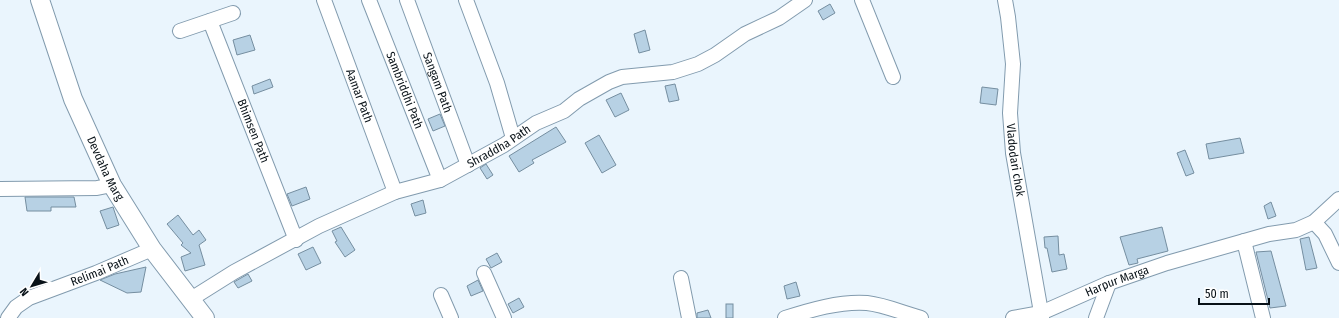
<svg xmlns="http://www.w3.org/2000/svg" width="1339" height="318" viewBox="0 0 1339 318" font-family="'Fira Sans Condensed',sans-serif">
  <rect width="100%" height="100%" fill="#eaf5fd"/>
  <g fill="#b7d1e4" stroke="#758ea0">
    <path d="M830,4L835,13L823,20L818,11Z"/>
    <path d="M645,30L650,50L639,53L634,34Z"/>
    <path d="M250,35L255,50L237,55L233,40Z"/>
    <path d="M270,79L273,87L254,94L252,86Z"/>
    <path d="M675,84L679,100L669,102L665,86Z"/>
    <path d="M982,87L998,89L996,105L980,103Z"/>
    <path d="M621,93L629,110L615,117L606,100Z"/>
    <path d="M440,114L445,126L433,131L428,119Z"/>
    <path d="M556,127L566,142L532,160L534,163L519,172L509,156Z"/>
    <path d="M599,135L616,165L602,173L585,143Z"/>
    <path d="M1240,138L1244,153L1209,159L1206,144Z"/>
    <path d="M1185,150L1194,173L1186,176L1177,153Z"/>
    <path d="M486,164L493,175L487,179L480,168Z"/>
    <path d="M306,187L310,199L292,206L287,194Z"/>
    <path d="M25,197H74L76,207H51V211H27Z"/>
    <path d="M423,200L426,213L415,216L411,204Z"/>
    <path d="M1271,202L1276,216L1268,219L1264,206Z"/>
    <path d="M113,207L119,225L107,229L100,211Z"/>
    <path d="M178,215L193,235L199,230L206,240L199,245L205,265L185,271L181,257L191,253L181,245L183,243L167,224Z"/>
    <path d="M341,227L355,250L345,257L335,242L337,241L332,231Z"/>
    <path d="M1162,227L1168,251L1137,259L1138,263L1129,265L1120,237Z"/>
    <path d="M1058,236L1059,255L1064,254L1067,269L1052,272L1047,248H1045L1044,237Z"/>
    <path d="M1309,237L1317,268L1306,270L1300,239Z"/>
    <path d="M313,247L321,263L306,270L298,254Z"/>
    <path d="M1271,251L1286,306L1270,308L1256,252Z"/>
    <path d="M497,253L502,262L491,268L486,259Z"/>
    <path d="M146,267L141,292L127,293L100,280L115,274Z"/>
    <path d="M248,274L252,281L238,288L234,282Z"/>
    <path d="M478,280L483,291L471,296L467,286Z"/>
    <path d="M796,282L800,296L787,299L784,286Z"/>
    <path d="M519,298L524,307L513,313L508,304Z"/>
    <rect x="726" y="304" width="7" height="14"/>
    <path d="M708,310L711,318H697V313Z"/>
  </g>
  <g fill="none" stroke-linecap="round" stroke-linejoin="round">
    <g stroke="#829bae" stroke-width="16">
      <g id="minor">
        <path id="s1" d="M324,0L395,192"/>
        <path id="s2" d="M369,0L440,180"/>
        <path id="s3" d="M407,0L468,165"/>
        <path d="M466,0L497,83L513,138"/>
        <path d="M862,0L893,77"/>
        <path id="s4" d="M1005,0L1008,17L1013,64L1010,113L1013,153L1042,318"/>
        <path id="s5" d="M210,21L296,240"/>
        <path d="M180,31L233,13"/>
        <path d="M0,189L97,188L112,185"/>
        <path d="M1314,222L1325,234L1339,263"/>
        <path d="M1244,241L1263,318"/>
        <path d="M484,273L504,318"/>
        <path d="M681,278L689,318"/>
        <path d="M441,295L451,318"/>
        <path id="s6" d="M191,299L234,272L319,226L395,192L440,180L504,145L536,123L564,111L579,99L609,82L622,77L673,72L698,64L715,55L745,34L779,18L805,0"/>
        <path id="s7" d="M8,318L16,307L29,298L96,273L152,249"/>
        <path d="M785,318C810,310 840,301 867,303C885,305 903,313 921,318"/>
        <path id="s8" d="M1013,318L1041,313L1109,283L1167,263L1269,234L1296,230L1314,222L1339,199"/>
        <path d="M1096,318L1109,283"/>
      </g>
    </g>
    <g stroke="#829bae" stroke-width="20">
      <g id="major">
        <path id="s9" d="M40,0L73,99L112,185L152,249L205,318"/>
      </g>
    </g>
    <use href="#minor" stroke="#fff" stroke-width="14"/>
    <use href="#major" stroke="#fff" stroke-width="18"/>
  </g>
  <g text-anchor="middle" stroke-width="3.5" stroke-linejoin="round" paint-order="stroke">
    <g font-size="12" fill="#081117" stroke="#fff">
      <text dy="4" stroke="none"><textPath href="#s3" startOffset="88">Sangam Path</textPath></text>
      <text dy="4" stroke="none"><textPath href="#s2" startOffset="97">Sambriddhi Path</textPath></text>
      <text dy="4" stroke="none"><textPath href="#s1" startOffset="102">Aamar Path</textPath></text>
      <text dy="4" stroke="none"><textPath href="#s5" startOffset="118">Bhimsen Path</textPath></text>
      <text dy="4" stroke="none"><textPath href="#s6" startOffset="345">Shraddha Path</textPath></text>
      <text dy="4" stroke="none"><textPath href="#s4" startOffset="161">Vladodari chok</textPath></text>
      <text dy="4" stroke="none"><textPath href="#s9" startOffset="181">Devdaha Marg</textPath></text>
      <text dy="4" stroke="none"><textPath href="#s7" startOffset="105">Relimai Path</textPath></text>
      <text dy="4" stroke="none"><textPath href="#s8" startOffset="111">Harpur Marga</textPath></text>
    </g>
  </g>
  <g transform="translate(32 286) rotate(232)" stroke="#ffffff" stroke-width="3" paint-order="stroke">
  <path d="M0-3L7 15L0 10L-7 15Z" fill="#081117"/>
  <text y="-6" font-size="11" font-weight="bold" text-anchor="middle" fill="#081117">N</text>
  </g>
  <path d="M1199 298v6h70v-6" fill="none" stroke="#081117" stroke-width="2"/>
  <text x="1205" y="298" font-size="12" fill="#081117" stroke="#ffffff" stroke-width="3" paint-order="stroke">50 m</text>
</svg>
